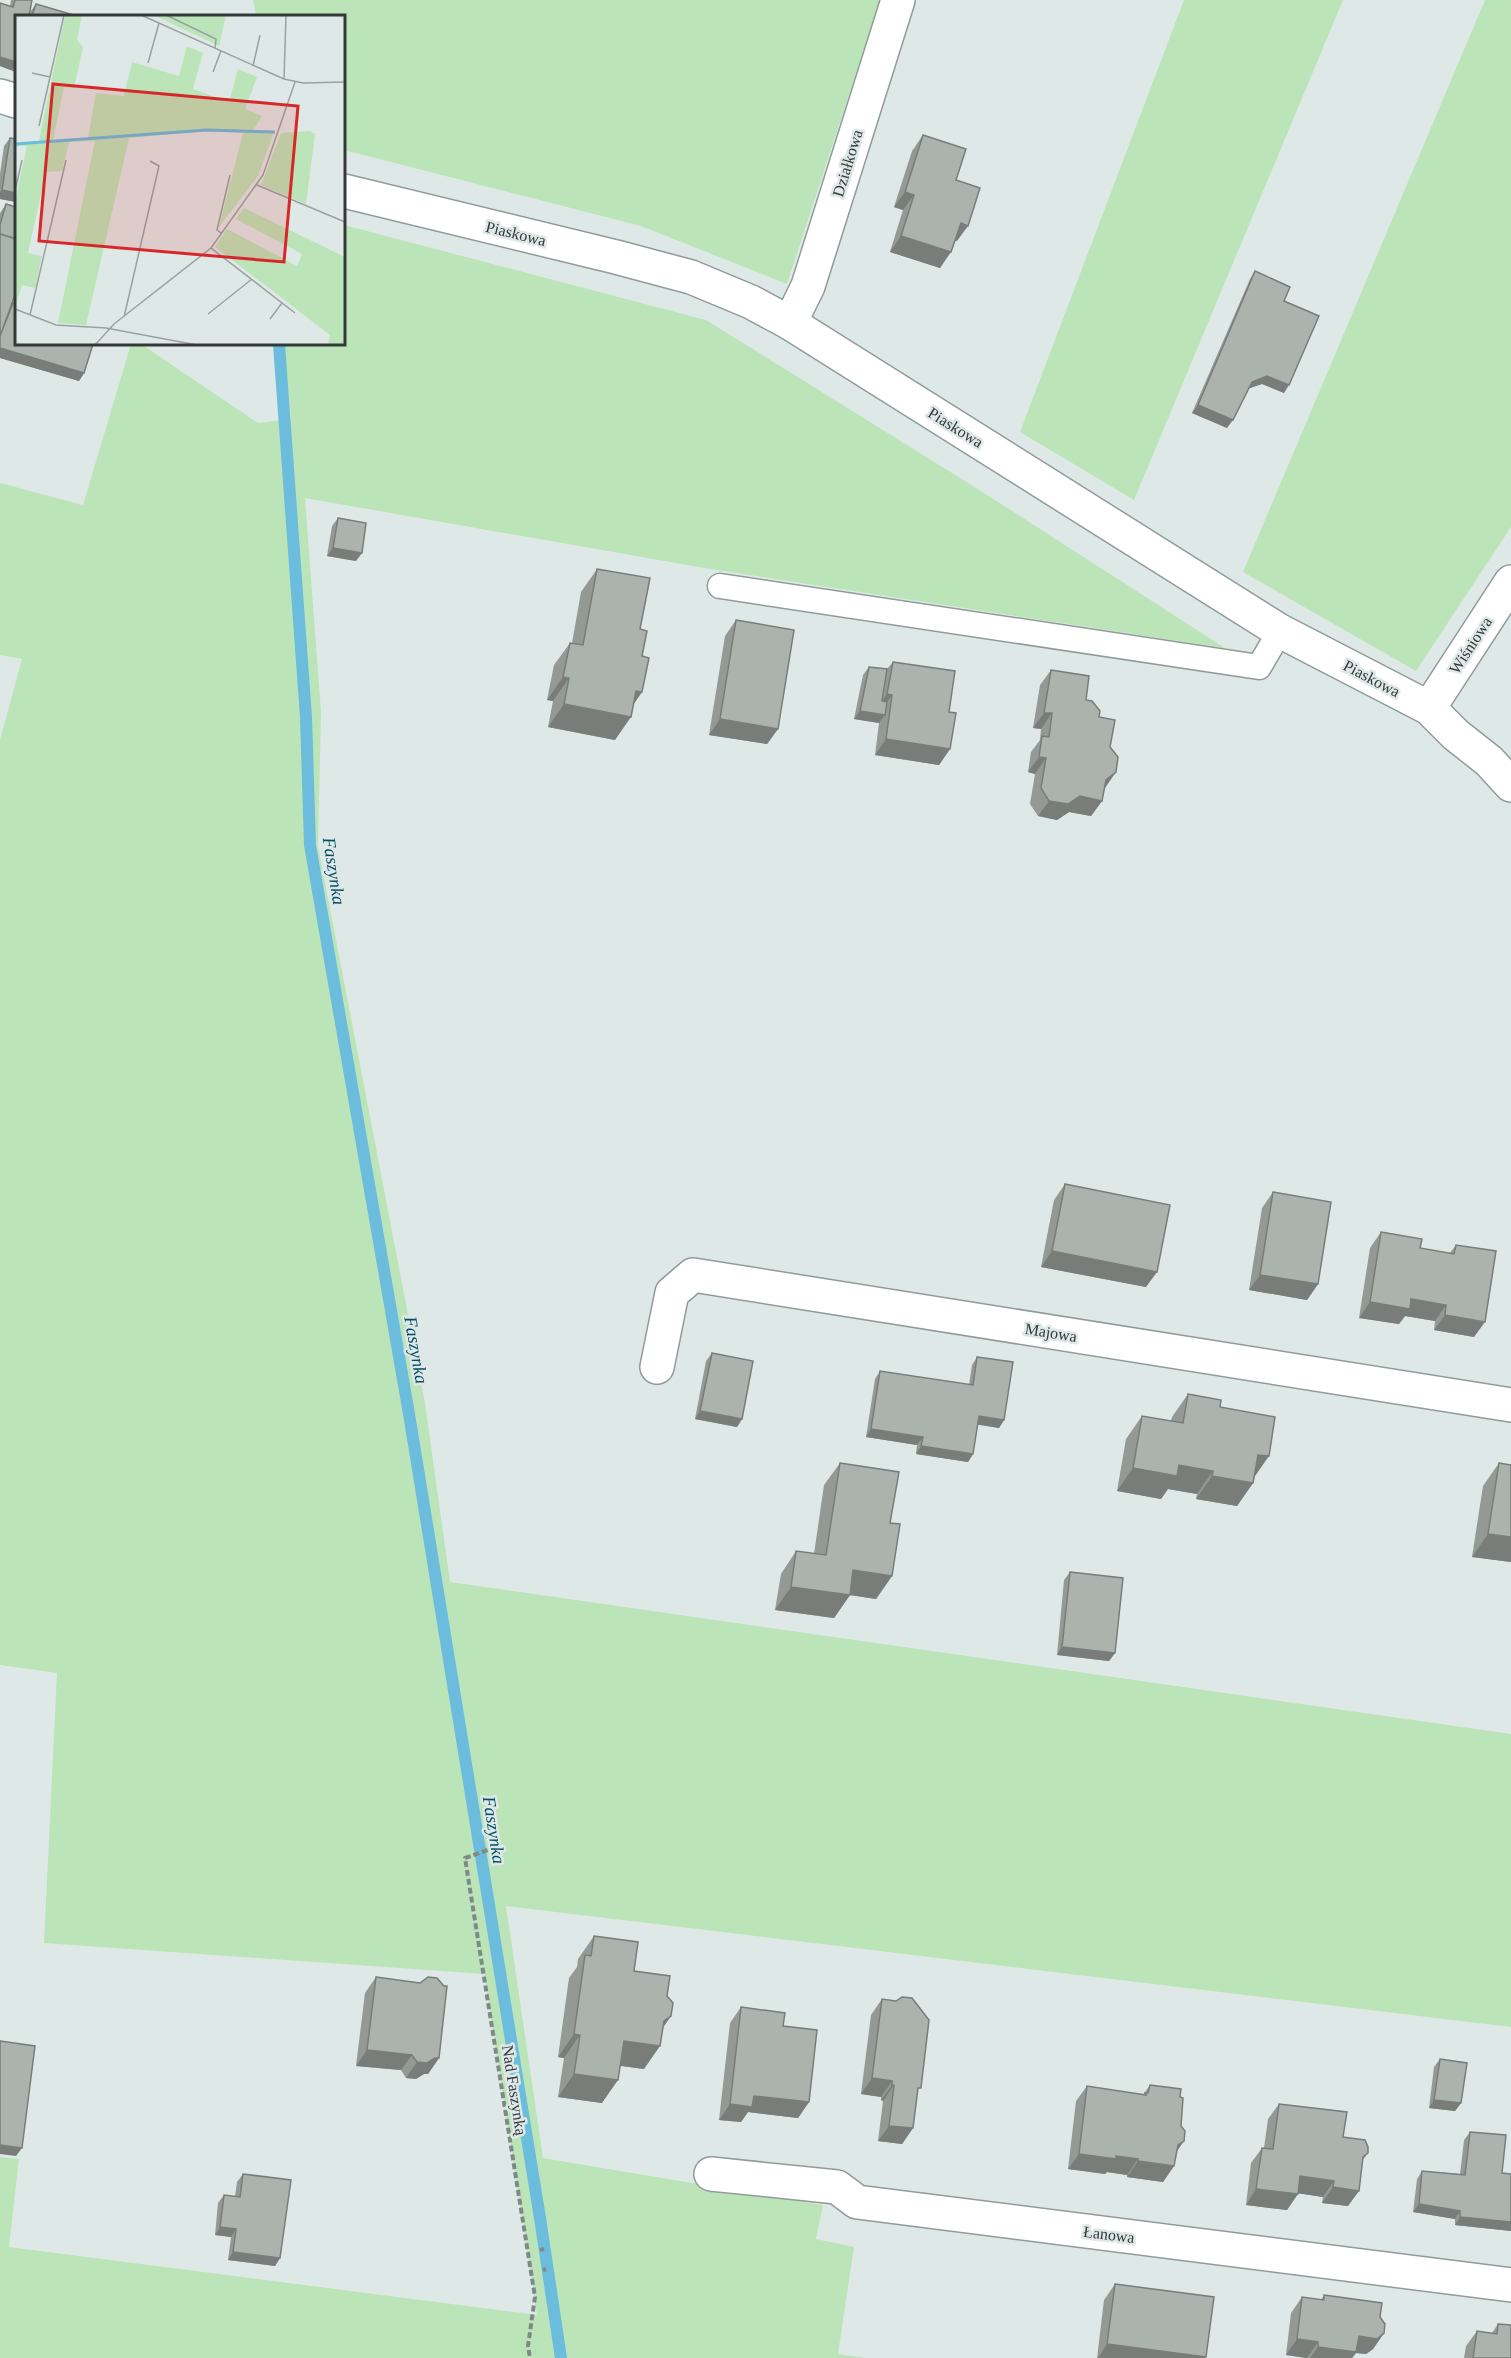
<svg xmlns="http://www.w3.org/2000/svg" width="1511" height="2358" viewBox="0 0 1511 2358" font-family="'Times New Roman',serif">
  <rect width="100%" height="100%" fill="#dee9e7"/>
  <g fill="#bbe5b8">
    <path d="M253,0H880L787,284L641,226L344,150V16H256Z"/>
    <path d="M1184,0H1343L1134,500L1020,432Z"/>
    <path d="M1485,0H1511V527L1416,671L1243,572Z"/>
    <path d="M344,225L706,320L981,491L1225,648L710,569L305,498L321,712L318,846L425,1403L450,1582L1511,1734V2027L506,1906L543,2158L823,2205L816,2239L854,2247L838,2354L866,2358H0V2157L19,2159L9,2247L537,2315L484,1974L44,1943L57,1673L0,1665V740L22,659L0,655V483L83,505L131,344H141L258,423L291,419L284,344H344Z"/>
  </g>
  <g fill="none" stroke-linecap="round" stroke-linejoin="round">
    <path stroke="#6cbcde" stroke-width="12" d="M279,344L306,717L310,845L409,1414L540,2218L561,2358"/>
    <g stroke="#919b99" stroke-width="27">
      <path id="lane" d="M720,586L1259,667L1280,631"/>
    </g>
    <g stroke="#919b99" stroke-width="36">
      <g id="street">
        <path d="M0,96L16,101"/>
        <path d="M344,191L616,257L691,277L751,302L790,323L1280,631L1429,708L1456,735L1489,761L1511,785"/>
        <path d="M790,323L808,286L898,0"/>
        <path d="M1429,708L1511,582"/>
        <path d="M657,1367L672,1293L693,1275L1511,1405"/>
        <path d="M711,2174L837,2187L857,2202L1511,2285"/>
      </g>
    </g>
    <g stroke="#818988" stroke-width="4" stroke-dasharray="6 3" stroke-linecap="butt">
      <path d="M496,1847L465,1858L535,2297L528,2346L530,2358"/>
      <path d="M540,2250L544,2249"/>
      <path d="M543,2270L546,2269"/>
    </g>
    <use href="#lane" stroke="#fff" stroke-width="24"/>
    <use href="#street" stroke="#fff" stroke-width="33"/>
  </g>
  <g fill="#939a96">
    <path d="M11,0H32L16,16V72L0,66V3L10,6Z"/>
    <path d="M36,4L77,16H29L30,12Z"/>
    <path d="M923,135L956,180L957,241H955L940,268L890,252L903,210L894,207L912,151Z"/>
    <path d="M10,138L16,139V202L0,199V174L4,146Z"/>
    <path d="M6,204L13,303L84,373L79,381L0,358V213Z"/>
    <path d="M1255,271L1284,301V393L1262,384L1248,389L1227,428L1192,413L1250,279Z"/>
    <path d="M338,518L356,561L327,556L332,526Z"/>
    <path d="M597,569L640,629L642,656V692L633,705L615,740L548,727L553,701L547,700L554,665L570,643H572L581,592Z"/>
    <path d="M736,620L778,729L767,744L709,735L725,636Z"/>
    <path d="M893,662L949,712L950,749L939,765L875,755L879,723L854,719L863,675L869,667L887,669Z"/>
    <path d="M1051,670L1086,700L1099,717L1105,788L1104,789L1102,801L1091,816L1069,812L1057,820L1038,816L1030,804L1035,774L1028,772L1031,752L1040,740L1041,729L1033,728L1040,685Z"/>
    <path d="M1065,1184L1146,1287L1041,1267L1054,1200Z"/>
    <path d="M1273,1192L1318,1284L1307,1300L1249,1290L1262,1208Z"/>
    <path d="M1381,1232L1420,1248L1450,1253L1456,1245L1474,1337L1434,1330L1435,1321L1405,1316L1399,1324L1359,1318L1370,1248Z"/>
    <path d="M712,1353L742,1419L737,1427L695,1419L706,1361Z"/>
    <path d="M977,1357L1004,1420L999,1428L978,1424L973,1454L968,1462L916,1454L917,1445L866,1437L875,1379L880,1371L969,1385L972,1365Z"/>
    <path d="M1188,1394L1220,1407L1254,1478L1253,1483L1237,1506L1196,1499L1197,1494L1168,1489L1161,1499L1117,1491L1126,1439L1142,1416L1171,1421L1172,1417Z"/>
    <path d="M840,1463L890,1523L892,1576L876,1599L850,1595L834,1618L775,1610L781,1574L796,1551L814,1554L824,1485Z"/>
    <path d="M1499,1463L1511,1562L1472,1557L1483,1486Z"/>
    <path d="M1070,1572L1115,1653L1109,1661L1057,1655L1064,1580Z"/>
    <path d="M594,1936L634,1971L667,1996L671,2016L663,2027L644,2069L621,2066L602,2103L558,2097L564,2058L558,2057L569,1978L577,1967L578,1959Z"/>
    <path d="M376,1977L439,2058L428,2074H424L416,2079L406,2078L401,2070L356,2066L365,1993Z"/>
    <path d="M882,1999L917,2093L913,2128L902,2144L878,2141L883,2101L881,2100V2097L861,2094L871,2015Z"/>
    <path d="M741,2007L783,2026L809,2102L798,2118L748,2112L741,2122L719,2120L730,2023Z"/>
    <path d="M1440,2059L1461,2103L1455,2111L1429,2108L1434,2067Z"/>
    <path d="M1150,2085L1180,2097L1177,2151L1174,2166L1163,2182L1127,2177V2175L1107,2172L1105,2174L1068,2169L1076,2101L1087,2086L1143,2095Z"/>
    <path d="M1279,2104L1343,2137L1368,2153L1363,2160L1348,2206L1322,2203L1323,2197L1298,2193L1287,2210L1246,2205L1251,2163L1262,2148H1264L1268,2119Z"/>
    <path d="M1470,2132L1502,2173L1511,2174V2231L1455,2225V2219L1413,2212L1417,2179L1422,2171L1460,2174L1464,2140Z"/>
    <path d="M243,2174L280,2258L275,2266L228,2260L231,2237L215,2235L218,2203L224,2195L235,2196L237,2182Z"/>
    <path d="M1115,2284L1205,2358H1097L1104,2300Z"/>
    <path d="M1324,2295L1380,2317L1384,2333L1373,2349L1366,2354L1356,2353L1352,2358H1306L1286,2355L1291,2313L1302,2297L1321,2300Z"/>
    <path d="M1498,2324L1511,2358H1464L1466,2346L1477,2331L1492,2333Z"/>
  </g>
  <g fill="#787d7a">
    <path d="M0,57L16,62V72L0,66Z"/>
    <path d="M2,190L16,193V202L0,199V192Z"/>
    <path d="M905,192L914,195L903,210L894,207Z"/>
    <path d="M961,223L968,226L957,241L950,239Z"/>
    <path d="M901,236L951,252L940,268L890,252Z"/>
    <path d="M0,348L84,373L79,381L0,358Z"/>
    <path d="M1267,376L1289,385L1284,393L1262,384L1246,389L1252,382Z"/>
    <path d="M1198,405L1233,420L1227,428L1192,413Z"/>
    <path d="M333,548L362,553L356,561L327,556Z"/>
    <path d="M563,677L569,678L553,701L547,700Z"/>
    <path d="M636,691L642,692L626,715Z"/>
    <path d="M887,694L892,695L881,710L876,709Z"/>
    <path d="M564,704L631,717L615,740L548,727Z"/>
    <path d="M860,711L885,715L879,723L854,719Z"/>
    <path d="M1044,713H1052L1041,729L1033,728Z"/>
    <path d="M720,719L778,729L767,744L709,735Z"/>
    <path d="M886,739L950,749L939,765L875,755Z"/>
    <path d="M1039,757L1046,758L1035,774L1028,772Z"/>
    <path d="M1116,772L1105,788L1095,795L1106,780Z"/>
    <path d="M1080,796L1102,801L1091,816L1069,812L1057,820L1038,816L1049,801Z"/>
    <path d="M1052,1251L1157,1272L1146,1287L1041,1267Z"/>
    <path d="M1260,1275L1318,1284L1307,1300L1249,1290Z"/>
    <path d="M1411,1299L1446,1305L1435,1321L1405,1316L1399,1324L1359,1318L1370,1302Z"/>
    <path d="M1445,1315L1485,1322L1474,1337L1434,1330Z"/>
    <path d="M700,1411L742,1419L737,1427L695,1419Z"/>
    <path d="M979,1416L1004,1420L999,1428L973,1424Z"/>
    <path d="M871,1429L923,1437L917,1445L866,1437Z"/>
    <path d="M921,1446L973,1454L968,1462L916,1454Z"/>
    <path d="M1258,1455L1269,1456L1253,1479Z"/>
    <path d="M1179,1465L1213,1471L1197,1494L1168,1489L1161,1499L1117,1491L1133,1468Z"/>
    <path d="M1212,1476L1253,1483L1237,1506L1196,1499Z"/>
    <path d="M1488,1534L1511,1537V1562L1472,1557Z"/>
    <path d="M853,1570L892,1576L876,1599L837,1593Z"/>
    <path d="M791,1587L850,1595L834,1618L775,1610Z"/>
    <path d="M1062,1647L1115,1653L1109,1661L1057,1655Z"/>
    <path d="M671,2016L655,2039L664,2021Z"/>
    <path d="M574,2034L580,2035L564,2058L558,2057Z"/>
    <path d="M624,2041L660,2046L644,2069L608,2064Z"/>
    <path d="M367,2050L412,2055L401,2070L356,2066Z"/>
    <path d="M435,2058H439L428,2074H424L416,2079L406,2078L417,2062Z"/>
    <path d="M574,2074L618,2080L602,2103L558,2097Z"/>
    <path d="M872,2078L892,2081L881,2097L861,2094Z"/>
    <path d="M892,2085H894L883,2101L881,2100Z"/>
    <path d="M754,2096L809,2102L798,2118L748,2112L741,2122L719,2120L730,2104Z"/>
    <path d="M1434,2100L1461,2103L1455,2111L1429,2108Z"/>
    <path d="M889,2126L913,2128L902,2144L878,2141Z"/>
    <path d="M1184,2141L1173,2157L1178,2145Z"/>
    <path d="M0,2145L22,2148L16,2156L0,2154Z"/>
    <path d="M1079,2154L1116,2156L1138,2159L1127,2175L1107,2172L1105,2174L1068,2169Z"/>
    <path d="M1138,2161L1174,2166L1163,2182L1127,2177Z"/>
    <path d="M1300,2176L1334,2181L1323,2197L1289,2192Z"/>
    <path d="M1333,2187L1359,2191L1348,2206L1322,2203Z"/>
    <path d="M1256,2189L1298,2194L1287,2210L1246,2205Z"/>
    <path d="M1419,2204L1460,2211L1455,2219L1413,2212Z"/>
    <path d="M1460,2217L1511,2222V2231L1455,2225Z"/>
    <path d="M220,2227L236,2229L231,2237L215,2235Z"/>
    <path d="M233,2252L280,2258L275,2266L228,2260Z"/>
    <path d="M1384,2333L1373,2349L1366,2354L1356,2353L1352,2358H1310L1318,2347L1359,2336Z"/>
    <path d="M1297,2339L1318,2342L1307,2358L1286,2355Z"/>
    <path d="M1107,2344L1206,2357L1205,2358H1098Z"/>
  </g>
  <g fill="#abb3af" stroke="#787d7a" stroke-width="1.5">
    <path d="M15,0H32L29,16H16V62L0,57V3L13,7Z"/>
    <path d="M36,4L77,16H32Z"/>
    <path d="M923,135L966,149L956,180L980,188L968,226L961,223L951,252L901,236L914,195L905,192Z"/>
    <path d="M10,138L16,139V193L2,190Z"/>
    <path d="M6,204L16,207V239L0,234V235V225Z"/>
    <path d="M0,234L16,239V292L1,334H0Z"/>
    <path d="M1255,271L1290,287L1284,301L1319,316L1289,385L1267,376L1252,382L1233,420L1198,405Z"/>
    <path d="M13,303L16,304V344H93L84,373L0,348V336Z"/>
    <path d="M338,518L366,523L362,553L333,548Z"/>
    <path d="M597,569L650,578L640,629L647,631L642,656L649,658L642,692L636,691L631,717L564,704L569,678L563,677L570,643L583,645Z"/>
    <path d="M736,620L794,630L778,729L720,719Z"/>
    <path d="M893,662L955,671L949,712L956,713L950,749L886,739L892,695L887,694Z"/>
    <path d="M869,667L887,669L882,701L887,702L885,715L860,711Z"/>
    <path d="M1051,670L1089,676L1086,700L1092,701L1100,711L1099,717L1115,720L1110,747L1118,757L1116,772L1106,780L1102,801L1080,796L1068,804L1049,801L1041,788L1046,758L1039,757L1042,736L1049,737L1052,713H1044Z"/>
    <path d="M1065,1184L1170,1205L1157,1272L1052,1251Z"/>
    <path d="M1273,1192L1331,1202L1318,1284L1260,1275Z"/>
    <path d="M1381,1232L1422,1239L1420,1248L1454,1254L1456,1245L1496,1251L1485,1322L1445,1315L1446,1305L1411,1299L1410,1309L1370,1302Z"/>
    <path d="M712,1353L753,1361L742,1419L700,1411Z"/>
    <path d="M977,1357L1013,1362L1004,1420L979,1416L973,1454L921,1446L923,1437L871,1429L880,1371L973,1385Z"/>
    <path d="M1188,1394L1221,1400L1220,1407L1275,1417L1269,1456L1258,1455L1253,1483L1212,1476L1213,1471L1179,1465L1177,1476L1133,1468L1142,1416L1183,1423Z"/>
    <path d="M840,1463L899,1472L890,1523L900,1524L892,1576L853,1570L850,1595L791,1587L796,1551L826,1555Z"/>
    <path d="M1499,1463L1511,1465V1537L1488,1534Z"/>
    <path d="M1070,1572L1123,1578L1115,1653L1062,1647Z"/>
    <path d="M594,1936L638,1942L634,1971L670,1976L667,1996L673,2003L671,2016L664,2021L660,2046L624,2041L618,2080L574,2074L580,2035L574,2034L585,1955L591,1956Z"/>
    <path d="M376,1977L420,1983L428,1977L437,1978L444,1986H447L439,2058H435L427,2063L417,2062L412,2055L367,2050Z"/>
    <path d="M902,1997L912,1998L929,2020L921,2088H918L913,2128L889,2126L894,2085H892V2081L872,2078L882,1999L896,2001Z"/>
    <path d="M741,2007L785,2013L783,2026L817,2030L809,2102L754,2096L752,2107L730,2104Z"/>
    <path d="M0,2041L35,2046L22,2148L0,2145Z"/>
    <path d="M1440,2059L1467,2063L1461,2103L1434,2100Z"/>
    <path d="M1150,2085L1181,2089L1180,2097L1183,2098L1181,2126L1185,2131L1184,2141L1178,2145L1174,2166L1138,2161V2159L1116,2156V2159L1079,2154L1087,2086L1146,2095L1145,2093H1148Z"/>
    <path d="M1279,2104L1347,2112L1343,2137L1365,2140L1368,2147V2153L1363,2157L1359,2191L1333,2187L1334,2181L1300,2176L1298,2194L1256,2189L1262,2148L1273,2149Z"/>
    <path d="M1470,2132L1506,2135L1502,2173L1511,2174V2222L1460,2217V2211L1419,2204L1422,2171L1465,2175Z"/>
    <path d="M243,2174L291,2180L280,2258L233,2252L236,2229L220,2227L224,2195L240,2197Z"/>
    <path d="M1115,2284L1214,2297L1206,2357L1107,2344Z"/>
    <path d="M1324,2295L1382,2303L1380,2317L1385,2324L1384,2333L1377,2339L1359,2336L1356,2352L1318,2347V2342L1297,2339L1302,2297L1324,2300Z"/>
    <path d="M1498,2324L1511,2325V2358H1473L1477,2331L1497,2334Z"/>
  </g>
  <g text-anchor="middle" stroke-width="5" stroke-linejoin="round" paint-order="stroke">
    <g font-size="16" fill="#343838" stroke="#dee9e7">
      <text transform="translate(847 163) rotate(-73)" y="6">Działkowa</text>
      <text transform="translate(516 233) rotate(14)" y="6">Piaskowa</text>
      <text transform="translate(956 427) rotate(32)" y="6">Piaskowa</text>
      <text transform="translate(1470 645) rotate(-57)" y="6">Wiśniowa</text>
      <text transform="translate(1372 678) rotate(28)" y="6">Piaskowa</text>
      <text transform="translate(1051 1332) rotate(9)" y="6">Majowa</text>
      <text transform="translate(515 2090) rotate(81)" y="6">Nad Faszynką</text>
      <text transform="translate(1109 2234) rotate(7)" y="6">Łanowa</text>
    </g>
    <g font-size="18" font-style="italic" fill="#054d64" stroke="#dee9e7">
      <text transform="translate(334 871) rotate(81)" y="6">Faszynka</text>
      <text transform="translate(416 1350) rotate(80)" y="6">Faszynka</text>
      <text transform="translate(494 1830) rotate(81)" y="6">Faszynka</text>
    </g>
  </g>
  <g transform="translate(15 15)">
    <rect width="330" height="330" fill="#dee9e7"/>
    <path d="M50,0H67L62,25L68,32L59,73L49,72L38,125L73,123L81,78L109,81L117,47L164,61L172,31L188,38L178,74L214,87L223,54L242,62L230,94L247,101L237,117H259L243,161L204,212L228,118L192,116L114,123L71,310L43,308L80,126L54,127L47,156L31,157L13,238L27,241L20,273L7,270L0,292V186L12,131H0V128L24,126ZM138,0H211L204,31ZM295,116L300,119L291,189L246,170L266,118ZM229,193L330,242V330H313L315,320L200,232L212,214L282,251L287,239L221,204Z" fill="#bbe5b8"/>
    <path fill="none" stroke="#6cbcde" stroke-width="3" d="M0,129L192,115L260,117"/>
    <path fill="none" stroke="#9aa2a1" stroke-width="1.5" d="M126,0L269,64L288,68L330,67M151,0L201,24L200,34M133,48L144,8M238,51L245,20M198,57L206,36M17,58L35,62M269,64L271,0M24,111L49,0M242,170L330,207M0,176L7,145M206,218L202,215L215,160M196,233L280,298M0,294L41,310L91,313L182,330M193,299L237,264M15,300L51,145M109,302L144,151L135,146M255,304L267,288M80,330L99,309L196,233L248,160L280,67"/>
    <path fill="#d62828" fill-opacity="0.15" stroke="#d62828" stroke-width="3" d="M38,69L283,91L269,247L24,226Z"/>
    <rect width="330" height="330" fill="none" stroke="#343838" stroke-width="3"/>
  </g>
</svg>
